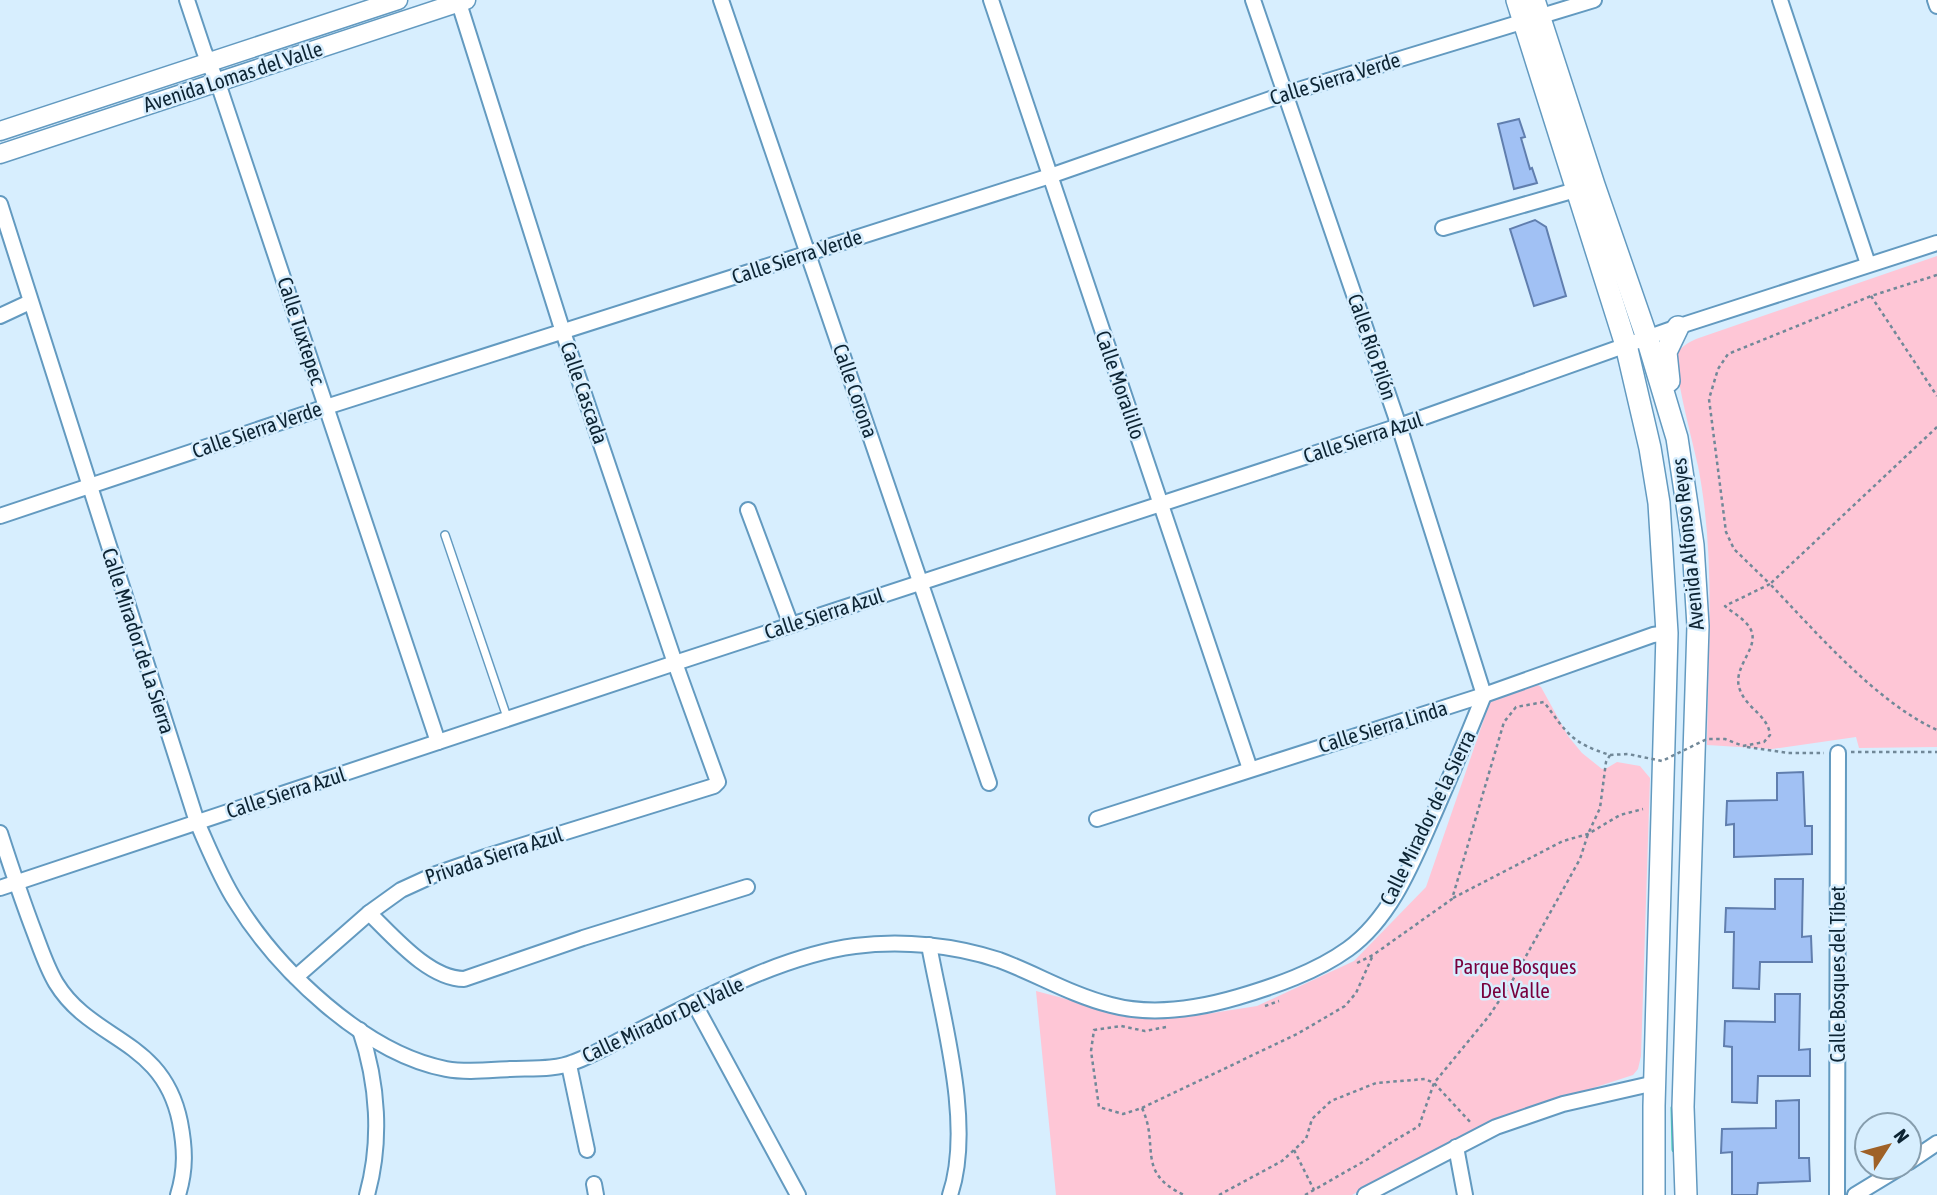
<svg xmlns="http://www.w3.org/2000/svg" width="1937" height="1195" viewBox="0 0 1937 1195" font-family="'Asap Condensed',sans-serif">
  <rect width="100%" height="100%" fill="#d7eefe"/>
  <g fill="#fec6d6">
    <path d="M1937,256V747L1859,748L1856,737L1772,749L1707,745C1708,652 1716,557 1698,466C1694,447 1673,368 1677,356C1679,347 1688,343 1696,339Z"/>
    <path d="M1528,678L1541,687L1568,736L1582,753L1602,769L1607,768L1617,762L1640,766L1650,778L1641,1056L1638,1069L1633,1075L1492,1121L1352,1195H1056L1036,991L1123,1014L1193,1016L1257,1006L1354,961L1426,887L1492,696Z"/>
  </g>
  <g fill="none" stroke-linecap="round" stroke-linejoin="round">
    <path stroke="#43ceb7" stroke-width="5" d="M1673,1108L1674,1150"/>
  </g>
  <g fill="#a1c1f4" stroke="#607eae" stroke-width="2">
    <path d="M1519,119L1525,137L1521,138L1530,169L1532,168L1537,183L1514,189L1498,124Z"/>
    <path d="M1535,220L1546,227L1566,296L1534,306L1510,229Z"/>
    <path d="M1803,772L1805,826H1812V854L1734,857V824L1726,825L1727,801L1777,800V773Z"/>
    <path d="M1775,879H1803L1802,937L1811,936L1812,962H1760L1759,989L1733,988L1734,932H1725L1726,908L1775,909Z"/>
    <path d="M1775,994H1800L1799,1050L1810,1049V1076H1758L1757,1103L1732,1102V1047L1724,1046L1725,1021L1775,1022Z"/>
    <path d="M1799,1100V1158H1809L1810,1181L1758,1183L1757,1195H1732V1152L1721,1153L1722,1129L1776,1128V1101Z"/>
  </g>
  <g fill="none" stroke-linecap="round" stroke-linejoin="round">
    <g stroke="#639ac0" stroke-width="10">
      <path id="service" d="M445,535L508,720"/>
    </g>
    <g stroke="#639ac0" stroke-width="18">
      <g id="minor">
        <path d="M187,0L204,51L221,92L438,742"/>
        <path d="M721,0L989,783"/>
        <path d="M991,0L1250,769"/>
        <path d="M1780,0L1868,264"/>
        <path d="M1935,0L1937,6"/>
        <path d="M0,204L197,822C209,849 220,877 236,902C278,970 364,1053 446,1069C467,1073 489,1070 510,1069C530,1068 556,1070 574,1062C591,1056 608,1046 624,1038C695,1003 778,956 855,946C902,940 954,945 999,960C1037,974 1071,995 1111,1005C1152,1016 1197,1009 1238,997C1275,986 1316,972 1348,949C1392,917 1413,861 1434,814C1451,775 1468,735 1484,695L1399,426L1253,0"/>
        <path d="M1443,228L1586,187"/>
        <path d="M0,316L30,302"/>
        <path d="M748,510L791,625"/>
        <path d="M0,516L326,407L1050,176L1285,94L1594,0"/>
        <path d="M1097,819L1484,695L1653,635L1667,633"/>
        <path d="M0,833C11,867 22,900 35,934C41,950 47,968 56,983C92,1042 163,1038 180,1122C185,1148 186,1169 178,1195"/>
        <path d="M0,888L675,663L1399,426L1683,325L1937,243"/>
        <path d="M369,913C393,936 429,979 464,979L583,938L747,887"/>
        <path d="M929,945C942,1017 974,1125 950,1195"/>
        <path d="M296,977L369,913L401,890L436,874L485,857L714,786L718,782L675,663L563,332L458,0"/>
        <path d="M694,1003L798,1195"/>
        <path d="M360,1030C378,1083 382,1141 367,1195"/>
        <path d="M569,1065L587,1150"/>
        <path d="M1456,1147L1465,1195"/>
        <path d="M1909,1162L1937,1143"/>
        <path d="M594,1184L596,1195"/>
        <path d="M1365,1195L1496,1127L1563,1104L1655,1083"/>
        <path d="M1837,1195L1838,753"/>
        <path d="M1855,1195L1901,1167"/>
      </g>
    </g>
    <g stroke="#639ac0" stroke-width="21">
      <g id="tertiary">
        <path d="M0,131L398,0"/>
        <path d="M0,154L466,0"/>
      </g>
    </g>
    <g stroke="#639ac0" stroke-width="24">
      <g id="secondary">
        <path d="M1517,0L1626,345L1650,448L1659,503L1667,633L1654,1106V1195"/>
        <path d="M1534,0L1594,185L1647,338L1677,438L1693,545L1698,626L1683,1107L1686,1195"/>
        <path d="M1669,381L1666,352L1678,327"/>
      </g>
    </g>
    <g stroke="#718898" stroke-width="2.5" stroke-dasharray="3.5 3.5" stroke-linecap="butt">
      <path d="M1871,296L1937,396"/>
      <path d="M1937,427L1770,584C1816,632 1876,702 1937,730"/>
      <path d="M1743,746L1764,742L1770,735C1768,715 1747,709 1740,690C1730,665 1766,645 1747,624C1741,617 1732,612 1725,606L1770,584L1734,549L1726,532L1709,399L1718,369L1728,354L1871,296L1937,275"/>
      <path d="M1747,747L1788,753H1824"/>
      <path d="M1851,752H1937"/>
      <path d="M1453,898L1563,841L1588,834L1620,815L1643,809"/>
      <path d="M1265,1006L1279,1001"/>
      <path d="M1166,1027L1145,1031L1121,1026L1094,1030L1091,1051L1099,1107L1123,1114L1142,1108C1160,1146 1135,1172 1184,1195"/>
      <path d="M1142,1108L1297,1034L1345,1006L1356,993L1373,955"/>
      <path d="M1294,1150L1314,1190"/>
      <path d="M1219,1195L1282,1161L1306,1139L1312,1119L1331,1101L1376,1083L1425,1079L1434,1083L1472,1124"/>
      <path d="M1305,1195L1368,1159L1387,1145L1419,1126L1434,1083L1489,1016L1511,983L1580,859L1588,834L1600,808L1606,762L1610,755C1571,743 1567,733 1544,702L1516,707L1504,722L1452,899L1373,955L1357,963"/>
    </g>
    <use href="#service" stroke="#fff" stroke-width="7"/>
    <use href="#minor" stroke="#fff" stroke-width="14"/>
    <use href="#tertiary" stroke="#fff" stroke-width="18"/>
    <use href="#secondary" stroke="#fff" stroke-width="21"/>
    <path stroke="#718898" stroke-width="2.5" stroke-dasharray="3.5 3.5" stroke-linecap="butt" d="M1610,755L1628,754L1662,761L1707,739H1725L1743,746"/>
  </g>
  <g text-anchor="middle" stroke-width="5" stroke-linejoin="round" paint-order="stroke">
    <g font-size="21" fill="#0d2433" stroke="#d7eefe">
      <text transform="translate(233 77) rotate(-18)" y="7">Avenida Lomas del Valle</text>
      <text transform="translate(1335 79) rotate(-17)" y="7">Calle Sierra Verde</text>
      <text transform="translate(797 257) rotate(-18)" y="7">Calle Sierra Verde</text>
      <text transform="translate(301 331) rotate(72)" y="7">Calle Tuxtepec</text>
      <text transform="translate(1372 347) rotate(71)" y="7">Calle Río Pilón</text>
      <text transform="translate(1120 385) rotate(71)" y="7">Calle Moralillo</text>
      <text transform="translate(855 391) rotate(71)" y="7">Calle Corona</text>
      <text transform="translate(584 393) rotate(71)" y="7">Calle Cascada</text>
      <text transform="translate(257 430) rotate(-19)" y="7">Calle Sierra Verde</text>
      <text transform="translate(1363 438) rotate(-18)" y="7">Calle Sierra Azul</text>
      <text transform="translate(1688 544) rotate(-96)" y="7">Avenida Alfonso Reyes</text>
      <text transform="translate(824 614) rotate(-18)" y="7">Calle Sierra Azul</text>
      <text transform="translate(138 641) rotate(72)" y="7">Calle Mirador de La Sierra</text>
      <text transform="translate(1383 727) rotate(-17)" y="7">Calle Sierra Linda</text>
      <text transform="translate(286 793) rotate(-18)" y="7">Calle Sierra Azul</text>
      <text transform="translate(1428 818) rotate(-64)" y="7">Calle Mirador de la Sierra</text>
      <text transform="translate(494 856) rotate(-18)" y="7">Privada Sierra Azul</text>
      <text transform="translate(1838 974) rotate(-90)" y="7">Calle Bosques del Tíbet</text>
      <text transform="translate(663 1020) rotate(-25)" y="7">Calle Mirador Del Valle</text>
    </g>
    <g font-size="21" fill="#78003d" stroke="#d7eefe">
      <text x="1515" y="974">Parque Bosques<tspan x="1515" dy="24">Del Valle</tspan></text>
    </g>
  </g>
  <g transform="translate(1888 1146) rotate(54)"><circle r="33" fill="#d7eefe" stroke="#869dad" stroke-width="2"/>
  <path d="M0-5L12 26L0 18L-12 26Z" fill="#9f6127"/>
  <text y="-10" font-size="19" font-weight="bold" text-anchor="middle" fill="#0d2433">N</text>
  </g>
</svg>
